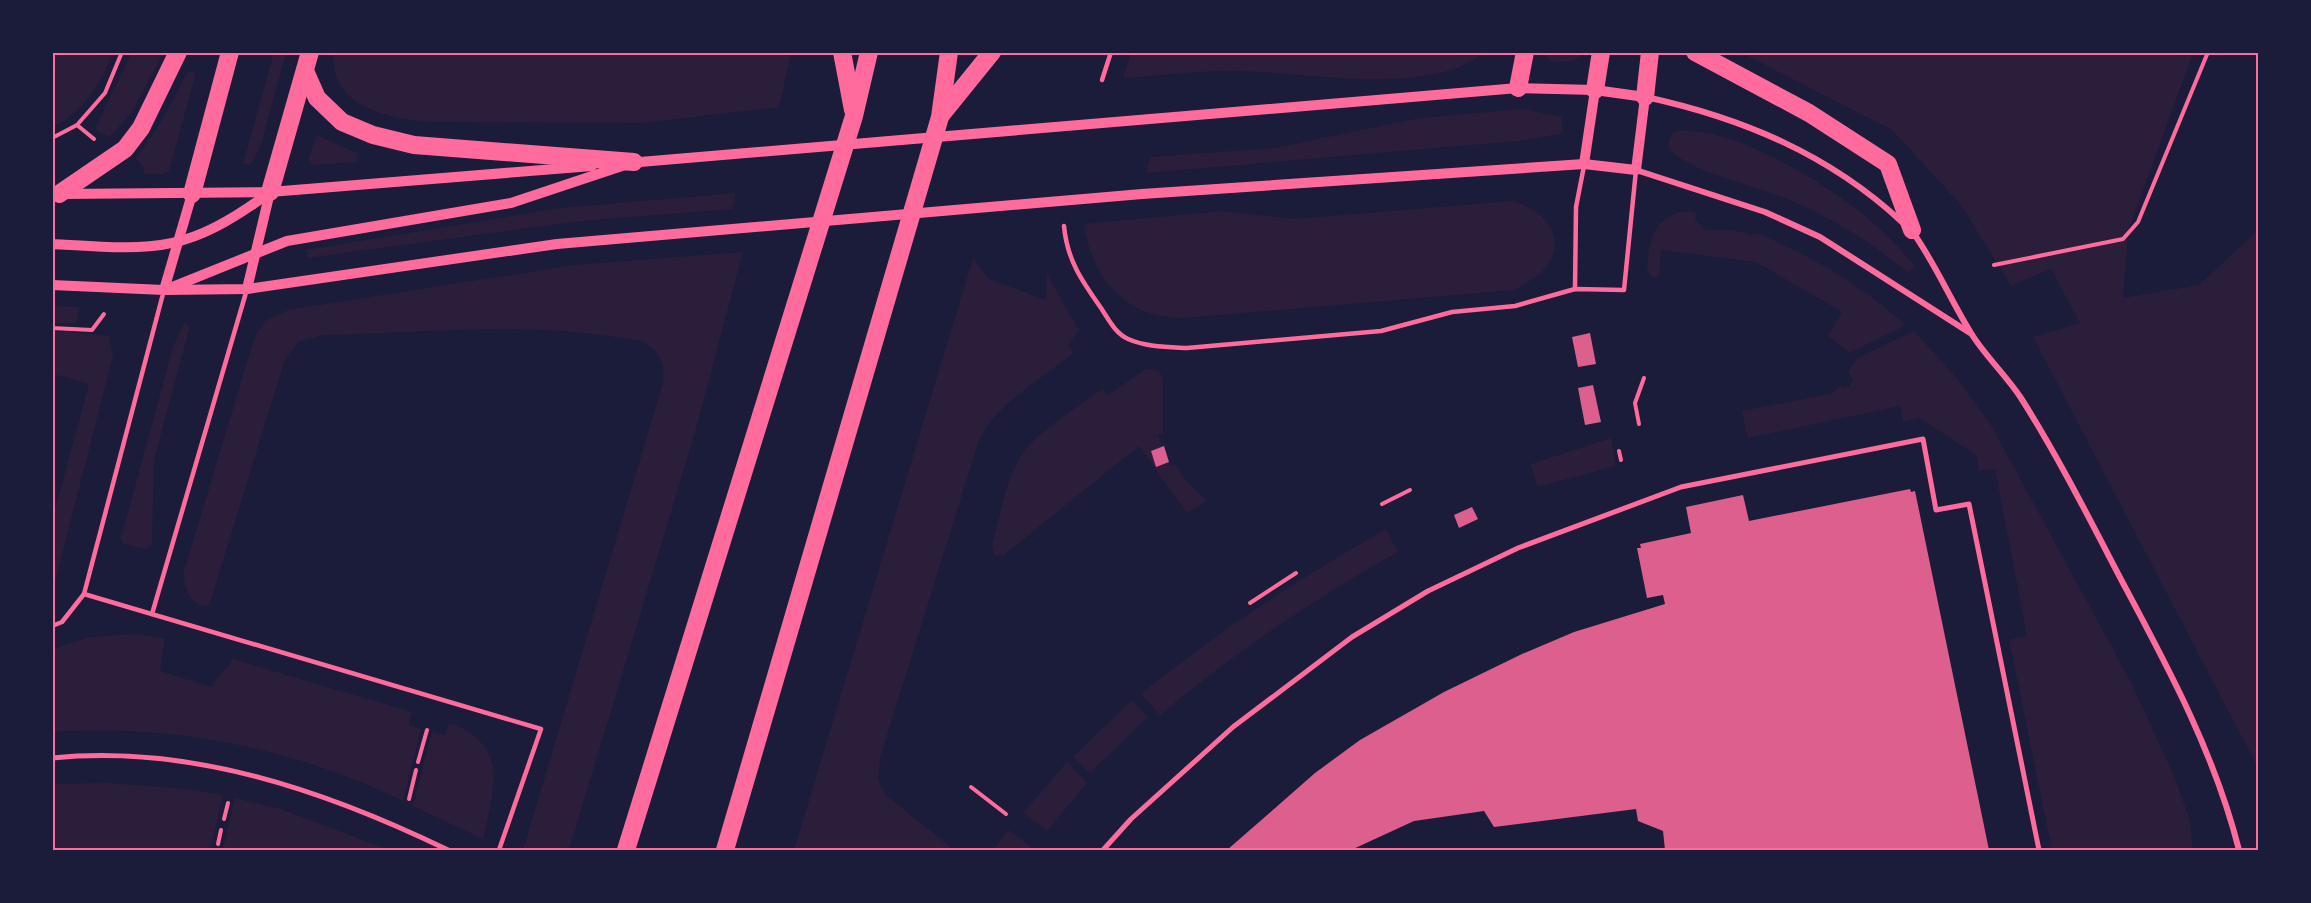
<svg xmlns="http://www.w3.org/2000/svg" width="2311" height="903" viewBox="0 0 2311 903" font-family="'Source Serif 4',serif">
  <rect width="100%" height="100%" fill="#1b1b3a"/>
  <g fill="#2a1e3b">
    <path d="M53,52L113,53C99,86 85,110 53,127Z"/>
    <path d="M274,52L286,53L261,145L253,161L250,165L243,164Z"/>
    <path d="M132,53H163L132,112L110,137L97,131L96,126Z"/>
    <path d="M334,53L791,52V53L779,107L642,123L429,122C389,118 328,107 334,53Z"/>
    <path d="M1131,53V52L1484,53C1426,99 1299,70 1228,71C1194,71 1158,76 1123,78Z"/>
    <path d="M1547,53V52L1584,53L1573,61L1551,62L1547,57Z"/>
    <path d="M1742,53H2193L2128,231L2123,298L2199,285L2258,230V768L2033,337L2080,323L2051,269L2011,286L1961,205L1892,130Z"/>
    <path d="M188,71L196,73L169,171L164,174H144V168L136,158L160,124Z"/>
    <path d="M1522,109L1562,117V133L1529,140L1146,173L1150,157L1274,148L1420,118Z"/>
    <path d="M1682,131C1738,128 1828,185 1870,220C1887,234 1901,250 1915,266L1909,273C1872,243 1831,217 1787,199C1755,186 1695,173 1672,152C1665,146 1669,138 1674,132Z"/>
    <path d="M317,135L357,153V162L313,165L308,160Z"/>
    <path d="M736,193L732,209L581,221L307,258L306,250L560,208Z"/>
    <path d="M1512,201C1538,207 1565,231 1551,260C1543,275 1528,282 1514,290L1183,318C1126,319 1091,277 1084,224L1223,211L1294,219Z"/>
    <path d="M1687,211L1696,213L1695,220L1706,230H1734L1751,235L1757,233C1812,256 1862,286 1906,325L1850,353L1828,336L1842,312L1756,262L1661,250L1659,276L1653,278L1647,270C1649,241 1653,215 1687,211Z"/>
    <path d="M743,252L694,436L569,850H523L663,383C664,369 663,355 650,346C641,339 627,339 615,337C523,322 417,333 323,335L300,341L285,359L210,603L207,606C189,606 183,586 184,571L255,336L265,321L288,310L574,265Z"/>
    <path d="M973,258L989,279L1046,300L1047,274L1079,330L1068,346L1074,352C1042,380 998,401 979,440L880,758L878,780L886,795L954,850H794Z"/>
    <path d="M52,306L79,307L76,323H53Z"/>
    <path d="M184,323L190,326L154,460L152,545L146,549L123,544L121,538L173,347Z"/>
    <path d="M53,331L109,336L113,356L56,578L53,582V517L89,384L53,374Z"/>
    <path d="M1914,331L1955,376L1991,425L2131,682L2175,778L2190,820L2193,850H2052L2009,640L2027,636L1995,469L1979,471L1976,455L1919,418L1903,422L1900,406L1748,438L1742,411L1833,393L1840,385L1844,388L1845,385L1849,387L1853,381L1848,371L1857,358Z"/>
    <path d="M1146,369L1159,371L1163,378V433L1158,435L1162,447L1151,451L1156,466L1169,462L1170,466L1175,464L1188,483L1207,501L1187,513L1139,446L1004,555H994L992,544C1000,517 1005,481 1021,456C1037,431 1078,407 1102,389L1108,395Z"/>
    <path d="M1611,438L1616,466L1537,487L1531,464Z"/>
    <path d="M1386,529L1398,552C1314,599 1234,653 1160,715L1141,694C1218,631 1300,578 1386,529Z"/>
    <path d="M137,634L165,639L160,671L212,687C218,674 226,671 233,659L412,712L409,725L421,729L403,801C293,748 174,724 53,732V649L90,637Z"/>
    <path d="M1132,700L1148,717L1090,773L1073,757Z"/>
    <path d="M449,723C510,743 494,791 483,839L413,806L432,732L445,735Z"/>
    <path d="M1067,762L1087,783L1047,831L1023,813Z"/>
    <path d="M107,783L187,789L223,795L210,850H53V784Z"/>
    <path d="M235,798L281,809L389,850H223Z"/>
    <path d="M1009,830L1032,848L1031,850H993Z"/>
  </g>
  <g fill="#dd5f8e">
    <path d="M1590,333L1596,364L1578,367L1572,337Z"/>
    <path d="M1593,385L1601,422L1585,425L1578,388Z"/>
    <path d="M1164,446L1169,462L1156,467L1151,451Z"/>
    <path d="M1910,489L1911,492L1915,491L1989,850H1665L1663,831L1638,821L1636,809L1494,827L1484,811L1414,821L1351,850H1227L1315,773L1360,740L1444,692L1522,654L1574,632L1665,604L1663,595L1647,598L1637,548H1641L1640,544L1691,533L1686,507L1743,495L1749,521Z"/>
    <path d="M1472,507L1478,519L1459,528L1454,515Z"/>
  </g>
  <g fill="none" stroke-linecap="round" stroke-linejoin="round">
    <g stroke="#ff6b9d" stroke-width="4">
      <path d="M52,138L77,125"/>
      <path d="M94,139L77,125L105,93L122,52"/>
      <path d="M1994,265L2123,239L2138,222L2208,52"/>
      <path d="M52,328L92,330L104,314"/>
      <path d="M1639,424L1635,403L1644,378"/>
      <path d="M1619,451L1621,460"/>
      <path d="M1382,504L1410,490"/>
      <path d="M1250,603L1296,573"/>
      <path d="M418,762L427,730"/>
      <path d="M971,787L1006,814"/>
      <path d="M409,799L416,770"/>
      <path d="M224,819L228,803"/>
      <path d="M218,844L221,830"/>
    </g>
    <g stroke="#ff6b9d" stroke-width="4.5">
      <path d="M1102,80L1111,52"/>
      <path d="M1064,226C1067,260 1082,281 1101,308C1109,320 1115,333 1128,339C1146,347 1168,347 1187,348L1381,331L1452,312L1515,306L1575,289L1624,290L1636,170"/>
      <path d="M1575,289L1576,207L1584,166"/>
      <path d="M84,594L541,729L499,850"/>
      <path d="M152,614L247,289"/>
      <path d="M52,626L62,622L84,594L164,290"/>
    </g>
    <g stroke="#ff6b9d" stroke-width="5">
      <path d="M52,758C191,744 326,791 448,850"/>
      <path d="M1103,850L1131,819L1233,727L1352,637L1428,591L1518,548L1681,487L1923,439L1936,510L1969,504L2039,850"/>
    </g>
    <g stroke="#ff6b9d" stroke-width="6">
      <path d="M1646,97C1742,118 1829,154 1902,222"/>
      <path d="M1636,170L1765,212L1820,237L1970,333"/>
      <path d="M1912,231C1935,263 1950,299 1971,333C1985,356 2006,375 2021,398C2059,458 2091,522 2124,585C2170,671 2215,755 2239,850"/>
    </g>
    <g stroke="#ff6b9d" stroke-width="10">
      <path d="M1584,164L1595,90"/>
      <path d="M62,194L270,192L592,166"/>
      <path d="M52,244C154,250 184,255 269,193"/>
      <path d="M52,285L164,290L247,289L557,244L1142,194L1584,164L1636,170L1645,97L1595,90L1518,88L628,163"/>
      <path d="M170,288L287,241L511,203L625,165"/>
      <path d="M247,289L270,192"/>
      <path d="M164,290L192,194"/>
    </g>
    <g stroke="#ff6b9d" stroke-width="18">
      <path d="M842,52L853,110"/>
      <path d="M1695,52L1809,113L1888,164L1912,230"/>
      <path d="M305,71L317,98L342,122L373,135L414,145L634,162"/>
      <path d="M1518,88L1525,52"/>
      <path d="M1595,90L1601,52"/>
      <path d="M1645,97L1650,52"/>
      <path d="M941,115L992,52"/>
      <path d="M270,192L310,52"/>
      <path d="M59,194L125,149L141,128L178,52"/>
      <path d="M192,194L230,52"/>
      <path d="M626,850L854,116L869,52"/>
      <path d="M725,850L940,117L949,52"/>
    </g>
  </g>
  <rect width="2311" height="903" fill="none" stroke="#1b1b3a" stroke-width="108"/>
  <rect x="54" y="54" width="2203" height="795" fill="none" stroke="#ff6b9d" stroke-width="2"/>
</svg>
